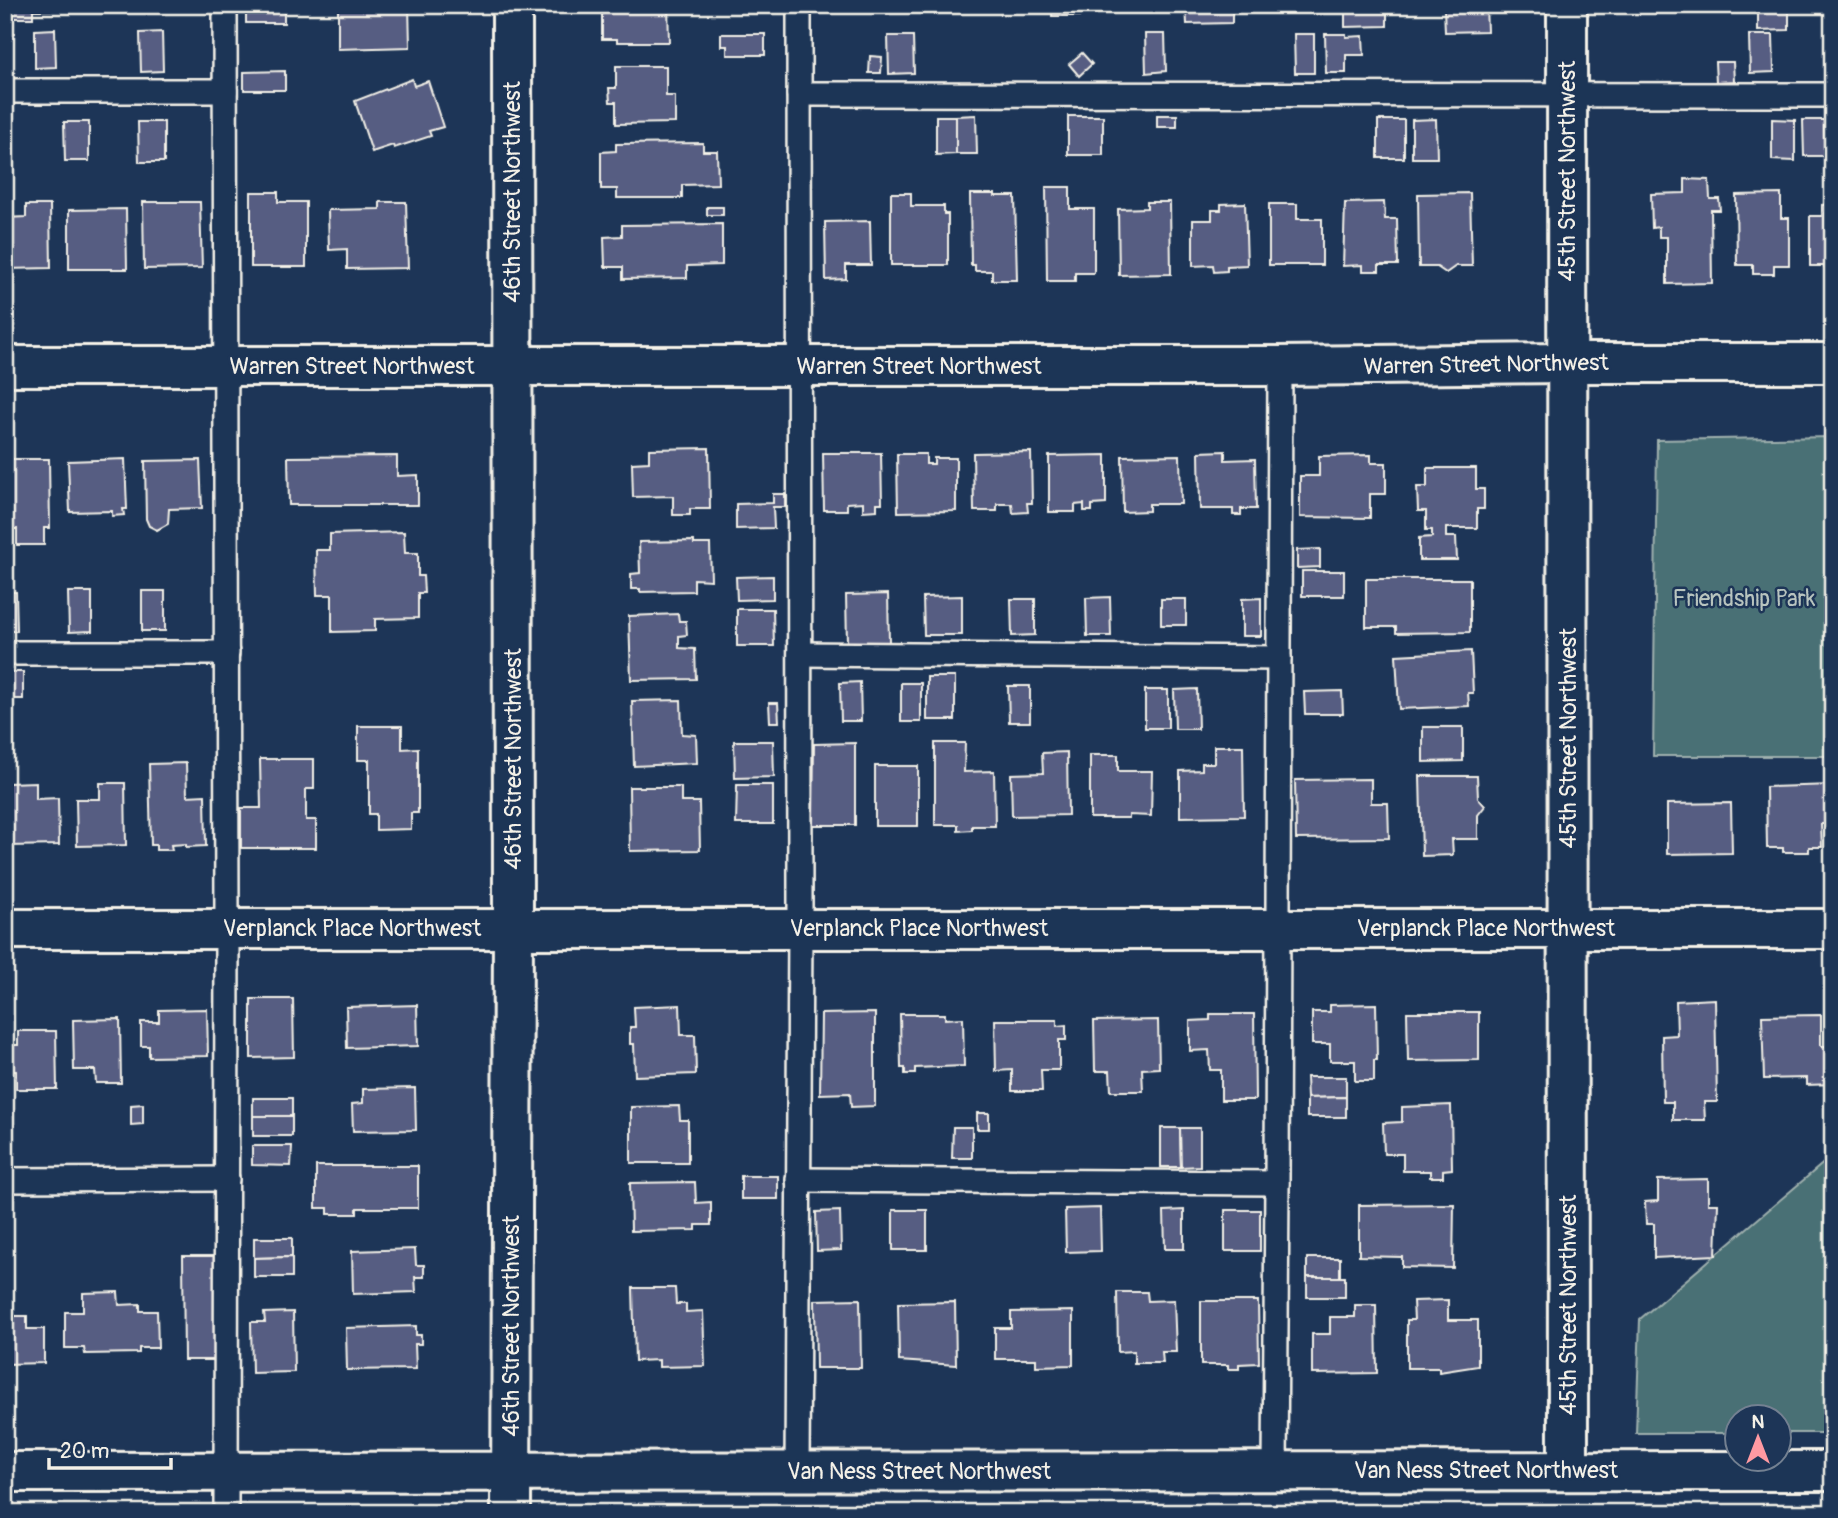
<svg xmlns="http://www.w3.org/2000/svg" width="1838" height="1518" viewBox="0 0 1838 1518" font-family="Pangolin,sans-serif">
  <rect width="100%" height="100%" fill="#1d3557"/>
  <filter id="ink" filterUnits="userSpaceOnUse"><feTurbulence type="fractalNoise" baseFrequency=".0143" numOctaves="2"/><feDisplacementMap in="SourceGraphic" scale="14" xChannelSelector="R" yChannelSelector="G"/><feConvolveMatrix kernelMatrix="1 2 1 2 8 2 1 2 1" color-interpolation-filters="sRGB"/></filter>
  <g filter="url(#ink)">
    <g fill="#4a7074" stroke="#9fb0ae" stroke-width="2">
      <path d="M1833,437V756H1653L1657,440Z"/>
      <path d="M1833,1155V1433H1779L1778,1416H1736V1433H1636L1640,1319Z"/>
    </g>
    <g fill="#575d82" stroke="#f4f1e8" stroke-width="2">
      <path d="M5,5H50L51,10H33V18H5Z"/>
      <path d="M155,5H197V7L155,8Z"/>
      <rect x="246" y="5" width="38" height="18"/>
      <path d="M338,5H409L410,47L338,49Z"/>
      <path d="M602,5H668L669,42H617V39H602Z"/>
      <path d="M820,5H849V12H821Z"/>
      <rect x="1052" y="5" width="30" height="11"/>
      <path d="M1186,5H1232V23L1187,24Z"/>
      <path d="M1345,5H1387V26L1345,27Z"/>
      <path d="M1427,5H1486L1487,31L1445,32L1444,8H1427Z"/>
      <path d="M1758,5H1789V30L1758,31Z"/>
      <path d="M55,29L56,67L35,68V30Z"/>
      <path d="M162,32L163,71L141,72L140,33Z"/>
      <path d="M721,34H765V55H727V46H721Z"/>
      <path d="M1145,34H1165L1166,71L1146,73Z"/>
      <path d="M1294,34H1314V73H1295Z"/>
      <path d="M1325,34H1346V37L1363,36L1364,55H1346V73H1326Z"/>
      <path d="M1749,35H1773L1774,72L1750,73Z"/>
      <path d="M888,36H913L914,73L889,74Z"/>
      <path d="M1082,53L1092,64L1079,76L1069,64Z"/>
      <path d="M870,56L882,57L881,73H869Z"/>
      <path d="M1715,62H1733L1734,81L1716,82Z"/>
      <path d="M616,66H666V96H675V123L616,124V102H610L609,88H616Z"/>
      <path d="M285,71V90H244V72Z"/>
      <path d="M412,79L414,86L428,81L443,127L429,131L431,136L394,148L393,145L372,152L355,101Z"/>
      <path d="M976,115L977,154H956V116Z"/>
      <rect x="1157" y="115" width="20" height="12"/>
      <path d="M936,116H956V154L936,155Z"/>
      <rect x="1068" y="116" width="35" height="39"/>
      <path d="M1436,119L1437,158H1412V120Z"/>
      <path d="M1772,119L1795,120V161L1772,160Z"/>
      <rect x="1378" y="120" width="26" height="38"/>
      <path d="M1803,120H1824L1825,156H1804Z"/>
      <rect x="5" y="122" width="9" height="39"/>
      <path d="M64,122H89V161H65Z"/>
      <path d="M138,122H164V162H139Z"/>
      <path d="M703,143V151H717L718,184L682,185V198H617V189H601V152L616,151V144Z"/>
      <path d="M1685,179L1709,180L1710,199H1719L1720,210H1711L1712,283L1667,284V237H1659V227L1652,228L1651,194L1685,193Z"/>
      <path d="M1046,187H1070V209H1094V273H1075V281H1047Z"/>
      <path d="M1831,187H1833V273L1823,266H1810V216H1822V205L1831,204Z"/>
      <path d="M251,192H278V202H306V267H251Z"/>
      <path d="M891,193H911V206H944V214H948V265H891Z"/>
      <path d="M1470,193L1472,266H1456L1446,273L1437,267H1419L1418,194Z"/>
      <path d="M970,194H995V196H1015L1017,280H992V271H975V265H971Z"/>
      <path d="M1781,194V218H1789V265H1774V274H1753V265H1737L1736,195Z"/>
      <path d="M143,202H200L202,268L144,269Z"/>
      <path d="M380,202H406L408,268L347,269V249L329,250L328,210L380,209Z"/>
      <path d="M1147,202H1170L1171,274L1119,275L1118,209L1147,208Z"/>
      <path d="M1384,202L1385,219H1397L1398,265H1379V271H1363V265L1343,266L1345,203Z"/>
      <path d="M1245,203L1247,265L1227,266V271L1214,272L1213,265L1193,266V220H1212V210H1221V204Z"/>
      <path d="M1269,204H1297V219H1322V265H1269Z"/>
      <path d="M26,205H50L51,268L5,269V218L26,217Z"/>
      <rect x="707" y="207" width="16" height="8"/>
      <path d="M126,209L127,269H69V210Z"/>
      <path d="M870,221L871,265H846V279L826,280L825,222Z"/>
      <path d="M722,224V265L687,266V278L623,279V267H605L604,237L622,236V225Z"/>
      <path d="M709,448L710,509H690V515H673V496L633,497L632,463L649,462V449Z"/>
      <path d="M1225,451V460L1255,459L1256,509H1241V515H1233V509H1200L1199,452Z"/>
      <path d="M1031,452L1032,503H1027L1028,512L1013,513L1012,504H997V511H974L973,453Z"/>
      <path d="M823,453H881L882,503H877V510L863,511V502L847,503V510H824Z"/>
      <path d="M897,454H926V464H934V458H956V511L898,512Z"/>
      <path d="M1106,455V504L1092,505V511H1084V504L1075,505V512H1049V456Z"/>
      <path d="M1180,455L1181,504H1149V511L1123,512L1122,456Z"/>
      <path d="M1371,455V463H1386V494H1370V518L1300,517V476H1319V456Z"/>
      <path d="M397,456V476L418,475V505H289L288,457Z"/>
      <path d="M5,459H49L50,528H44V545H17V529H5Z"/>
      <path d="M125,459L127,509H123L124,515L112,516V511L70,512L68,461Z"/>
      <path d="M200,460L202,508L169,509L168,524L157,530L149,526L146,519L145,461Z"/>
      <path d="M1427,468H1476V489H1484V509H1477V528H1446V537H1456L1457,560H1419V538L1432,537V530H1426V511H1418L1417,487H1427Z"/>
      <path d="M773,494H785V507H773L774,528L736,529V504L773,503Z"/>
      <path d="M404,532L405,553H418V576H423L424,593H418V618L375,619V631L332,632V595H317L316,550H330V534Z"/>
      <path d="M694,541V544H710L711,580L694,579V591L640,592V589H631V574L640,573L639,542Z"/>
      <path d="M1320,549V567L1297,568V550Z"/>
      <rect x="1302" y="571" width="42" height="25"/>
      <path d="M773,576V599L737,600L736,577Z"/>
      <path d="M1366,579H1470V632L1396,633V627H1366Z"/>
      <rect x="142" y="591" width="23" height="40"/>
      <path d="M5,592H16L17,631H5Z"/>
      <path d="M68,592H92V631L69,632Z"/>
      <path d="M888,594L889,642L847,643L846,595Z"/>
      <path d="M962,596V635H924L923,597Z"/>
      <path d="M1110,597L1111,636H1087L1086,598Z"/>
      <path d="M1261,598V636H1242V599Z"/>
      <path d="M1011,599H1035V635L1012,636Z"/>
      <rect x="1161" y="599" width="25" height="26"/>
      <path d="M737,609H773L774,646H737Z"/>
      <path d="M678,614L679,621H686L687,635L679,636V648L695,649L696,679L631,680L629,616Z"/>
      <path d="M1471,651L1473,693H1468L1469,706L1399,709L1396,655Z"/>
      <rect x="5" y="672" width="18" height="27"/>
      <rect x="927" y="677" width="28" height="43"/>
      <path d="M860,682L861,721H841L840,683Z"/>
      <rect x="901" y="683" width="20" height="39"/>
      <path d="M1008,686H1030V722H1009Z"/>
      <path d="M1197,689L1198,729H1175L1174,690Z"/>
      <rect x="1145" y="690" width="23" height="38"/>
      <path d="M1342,691L1343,714H1305L1304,692Z"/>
      <path d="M681,700L682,734L696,735L697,763L634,766L632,701Z"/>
      <path d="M769,703H778L779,722H770Z"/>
      <path d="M358,726H402V749L418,748V813H411V829L376,830V814H369V760H358Z"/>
      <path d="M1423,727H1463V761L1423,762Z"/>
      <path d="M734,741H773L774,777L735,778Z"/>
      <path d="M855,743V825H813L814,744Z"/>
      <path d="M935,743H965L964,772L994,771L995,826H972V830L958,831V825H935Z"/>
      <path d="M1214,746H1243L1244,816L1180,817V771L1202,770V763H1214Z"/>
      <path d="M1067,752L1068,815L1012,816L1011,774L1043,773L1042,753Z"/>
      <path d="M1090,755H1118V771H1152L1151,816L1129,815V818H1090Z"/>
      <path d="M260,759H314V789H306V820H316V848H241V808H261Z"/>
      <path d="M186,763L187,796L205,795L206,846L186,847V844L171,845L172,850H156V845H151L149,764Z"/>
      <rect x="875" y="766" width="43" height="60"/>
      <path d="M1420,776H1477L1478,798L1485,806L1478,815V839H1452L1453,855L1422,856Z"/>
      <path d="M1371,779V803H1388L1389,838L1296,839L1295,780Z"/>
      <path d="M36,782V799L58,798L59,845L9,846L8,783Z"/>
      <path d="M100,783H125L126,845L77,846L76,799H100Z"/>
      <path d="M737,785H773V824H736Z"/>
      <path d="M1833,785V824H1821L1822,847H1809V852H1783V848H1767L1766,787Z"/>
      <path d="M629,787H681V802H699L700,850L630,851Z"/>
      <path d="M1731,803L1732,853L1667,854V804Z"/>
      <path d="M251,999H293L294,1057L251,1058Z"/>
      <path d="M1715,999L1717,1102H1704L1705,1120H1673V1102H1663L1662,1036L1677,1035L1676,1001Z"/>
      <path d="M1376,1004L1377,1060H1374V1081H1355V1061H1330V1044H1312V1012H1330V1005Z"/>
      <path d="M417,1005L418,1046L347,1048L346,1007Z"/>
      <path d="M680,1005L681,1035H695L696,1074L635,1076L634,1044H630V1027H635L634,1007Z"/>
      <path d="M207,1009L208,1056L149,1057V1046H141V1022H159V1010Z"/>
      <path d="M1407,1012H1479V1060L1408,1061Z"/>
      <path d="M875,1013V1106L851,1107L850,1093L820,1094L821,1014Z"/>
      <path d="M900,1014H945V1019L963,1018L964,1066L915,1068V1074H905V1068H901Z"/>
      <path d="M1210,1014H1254L1255,1100H1221V1070H1210L1209,1050L1190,1051V1021L1210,1020Z"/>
      <path d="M1821,1015V1046H1833V1084L1807,1085V1078L1764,1079L1762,1016Z"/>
      <path d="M120,1019L121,1083H96L95,1070H74L73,1020Z"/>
      <path d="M995,1020H1057V1026L1066,1025V1040H1059V1070H1041L1042,1091H1012V1070L996,1071Z"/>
      <path d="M1158,1020L1159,1068L1142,1069L1143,1091H1111L1110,1071H1095L1094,1021Z"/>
      <path d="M18,1031H56L57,1089H16V1071H5V1045H18Z"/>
      <path d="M1306,1077H1346V1097L1307,1098Z"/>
      <path d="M415,1088L416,1130L353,1131L352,1104L363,1103V1089Z"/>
      <path d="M1346,1097V1117H1307V1098Z"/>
      <rect x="253" y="1098" width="39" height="18"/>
      <path d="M143,1104V1124L131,1125V1105Z"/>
      <path d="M1451,1105L1452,1169L1443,1170V1177H1430V1171H1403V1154H1384L1383,1123L1402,1122V1107Z"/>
      <path d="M679,1106L680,1120H688V1163H631V1107Z"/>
      <rect x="977" y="1113" width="12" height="16"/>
      <rect x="253" y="1116" width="39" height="20"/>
      <path d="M953,1127H972V1158H952Z"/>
      <path d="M1161,1128H1180L1181,1167H1161Z"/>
      <path d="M1180,1128H1200V1166L1181,1167Z"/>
      <path d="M252,1146H292L291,1166L252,1165Z"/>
      <path d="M316,1166H418V1208H357V1214H328V1208H316Z"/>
      <rect x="741" y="1176" width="37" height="23"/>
      <path d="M1708,1179V1204H1718L1716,1255L1654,1258V1224H1646L1645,1202L1658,1201V1180Z"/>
      <path d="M695,1182L696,1203L711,1202V1225H696V1230L631,1231L630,1183Z"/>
      <path d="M1454,1204L1453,1268L1402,1267V1257L1359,1256V1205Z"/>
      <path d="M1100,1208L1101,1251L1066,1252L1065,1209Z"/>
      <rect x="893" y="1210" width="34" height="40"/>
      <path d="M1184,1210V1249H1165L1164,1211Z"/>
      <rect x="1225" y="1210" width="35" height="41"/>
      <path d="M840,1211L841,1250L817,1251L816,1212Z"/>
      <path d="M254,1238H292V1257L254,1258Z"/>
      <path d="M415,1249L416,1265H424V1277H415L416,1292L353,1294L352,1251Z"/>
      <path d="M183,1256H216L217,1360H184Z"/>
      <path d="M292,1257V1277H254V1258Z"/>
      <rect x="1307" y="1258" width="33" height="19"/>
      <rect x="1307" y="1277" width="38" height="20"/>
      <path d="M633,1288H675L676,1304H686V1312L703,1311L705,1366L659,1367V1360L635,1361Z"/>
      <path d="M118,1292L119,1305L140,1304V1311H157L158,1348H139V1353L85,1354L84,1348H65V1312H83V1293Z"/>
      <path d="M1117,1292H1147L1148,1301L1174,1300L1176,1352H1162L1163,1363H1134V1351L1118,1352Z"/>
      <path d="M860,1299L861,1368H816L815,1300Z"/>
      <path d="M1448,1300V1320H1478V1366L1439,1372V1368H1407V1320H1414L1413,1301Z"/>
      <path d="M1201,1301H1258L1259,1363L1239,1364V1369H1228V1365H1201Z"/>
      <path d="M955,1302L956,1365L899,1361L898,1303Z"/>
      <path d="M1355,1305H1376L1377,1373L1312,1374V1334H1330V1317H1355Z"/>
      <path d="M1073,1311V1365L1036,1366V1359H995V1328H1011V1312Z"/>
      <path d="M293,1312L294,1372L252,1373L251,1322H265L264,1313Z"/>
      <path d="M5,1316H27V1329H44V1363L5,1364Z"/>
      <path d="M416,1326V1335H421V1344H415L416,1369L347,1370L346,1328Z"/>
    </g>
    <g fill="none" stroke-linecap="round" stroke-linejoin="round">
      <g stroke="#f4f1e8" stroke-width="28">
        <g id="lane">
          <path d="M225,5L227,928L226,1513"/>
          <path d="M5,91H225"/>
          <path d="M799,94L1833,95"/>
          <path d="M5,653H227"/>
          <path d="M800,654L1279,658"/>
          <path d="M5,1180L227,1179"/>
          <path d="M798,1180L1277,1183"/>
          <path d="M797,1471L800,927L799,5"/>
          <path d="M1275,1471L1277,1183L1280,366"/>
        </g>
      </g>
      <g stroke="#f4f1e8" stroke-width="44">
        <g id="street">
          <path d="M1567,5L1568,1470"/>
          <path d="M5,366H1280L1567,363H1833"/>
          <path d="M5,929H1833"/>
        </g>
      </g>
      <g stroke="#f4f1e8" stroke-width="44">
        <g id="secondary">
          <path d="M5,1472L1833,1471"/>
          <path d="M511,1513L513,927L512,5"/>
        </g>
      </g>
      <use href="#lane" stroke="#1d3557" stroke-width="23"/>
      <use href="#street" stroke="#1d3557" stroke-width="38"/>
      <use href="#secondary" stroke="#1d3557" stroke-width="38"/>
    </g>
  </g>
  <g text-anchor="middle" stroke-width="5" stroke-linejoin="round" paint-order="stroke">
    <g font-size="23" fill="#f4f1e8" stroke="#1d3557">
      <text transform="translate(1567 171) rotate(-90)" y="8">45th Street Northwest</text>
      <text transform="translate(512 192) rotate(-90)" y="8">46th Street Northwest</text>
      <text transform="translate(1486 364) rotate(-1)" y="8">Warren Street Northwest</text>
      <text x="352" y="374">Warren Street Northwest</text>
      <text x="919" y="374">Warren Street Northwest</text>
      <text transform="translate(1568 738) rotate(-90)" y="8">45th Street Northwest</text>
      <text transform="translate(513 759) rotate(-90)" y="8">46th Street Northwest</text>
      <text x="352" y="936">Verplanck Place Northwest</text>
      <text x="919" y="936">Verplanck Place Northwest</text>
      <text x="1486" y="936">Verplanck Place Northwest</text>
      <text transform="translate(1568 1305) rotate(-90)" y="8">45th Street Northwest</text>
      <text transform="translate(511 1326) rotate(-90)" y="8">46th Street Northwest</text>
      <text x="1486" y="1478">Van Ness Street Northwest</text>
      <text x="919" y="1479">Van Ness Street Northwest</text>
    </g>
    <g font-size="23" fill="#b8c4bf" stroke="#1d3557">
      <text x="1744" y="606">Friendship Park</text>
    </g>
  </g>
  <rect width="1838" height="1518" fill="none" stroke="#1d3557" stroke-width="28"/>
  <rect x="14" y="14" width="1810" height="1490" fill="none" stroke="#f4f1e8" stroke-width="2.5" filter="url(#ink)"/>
  <g transform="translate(1758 1438)"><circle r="33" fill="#1d3557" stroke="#738091" stroke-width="2"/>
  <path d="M0-5L12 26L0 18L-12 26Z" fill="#ff9aa2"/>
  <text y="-10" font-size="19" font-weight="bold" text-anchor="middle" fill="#f4f1e8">N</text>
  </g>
  <path d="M49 1458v10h122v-10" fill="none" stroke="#f4f1e8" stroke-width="3.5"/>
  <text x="60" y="1458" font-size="21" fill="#f4f1e8" stroke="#1d3557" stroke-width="5" paint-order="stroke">20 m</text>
</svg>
